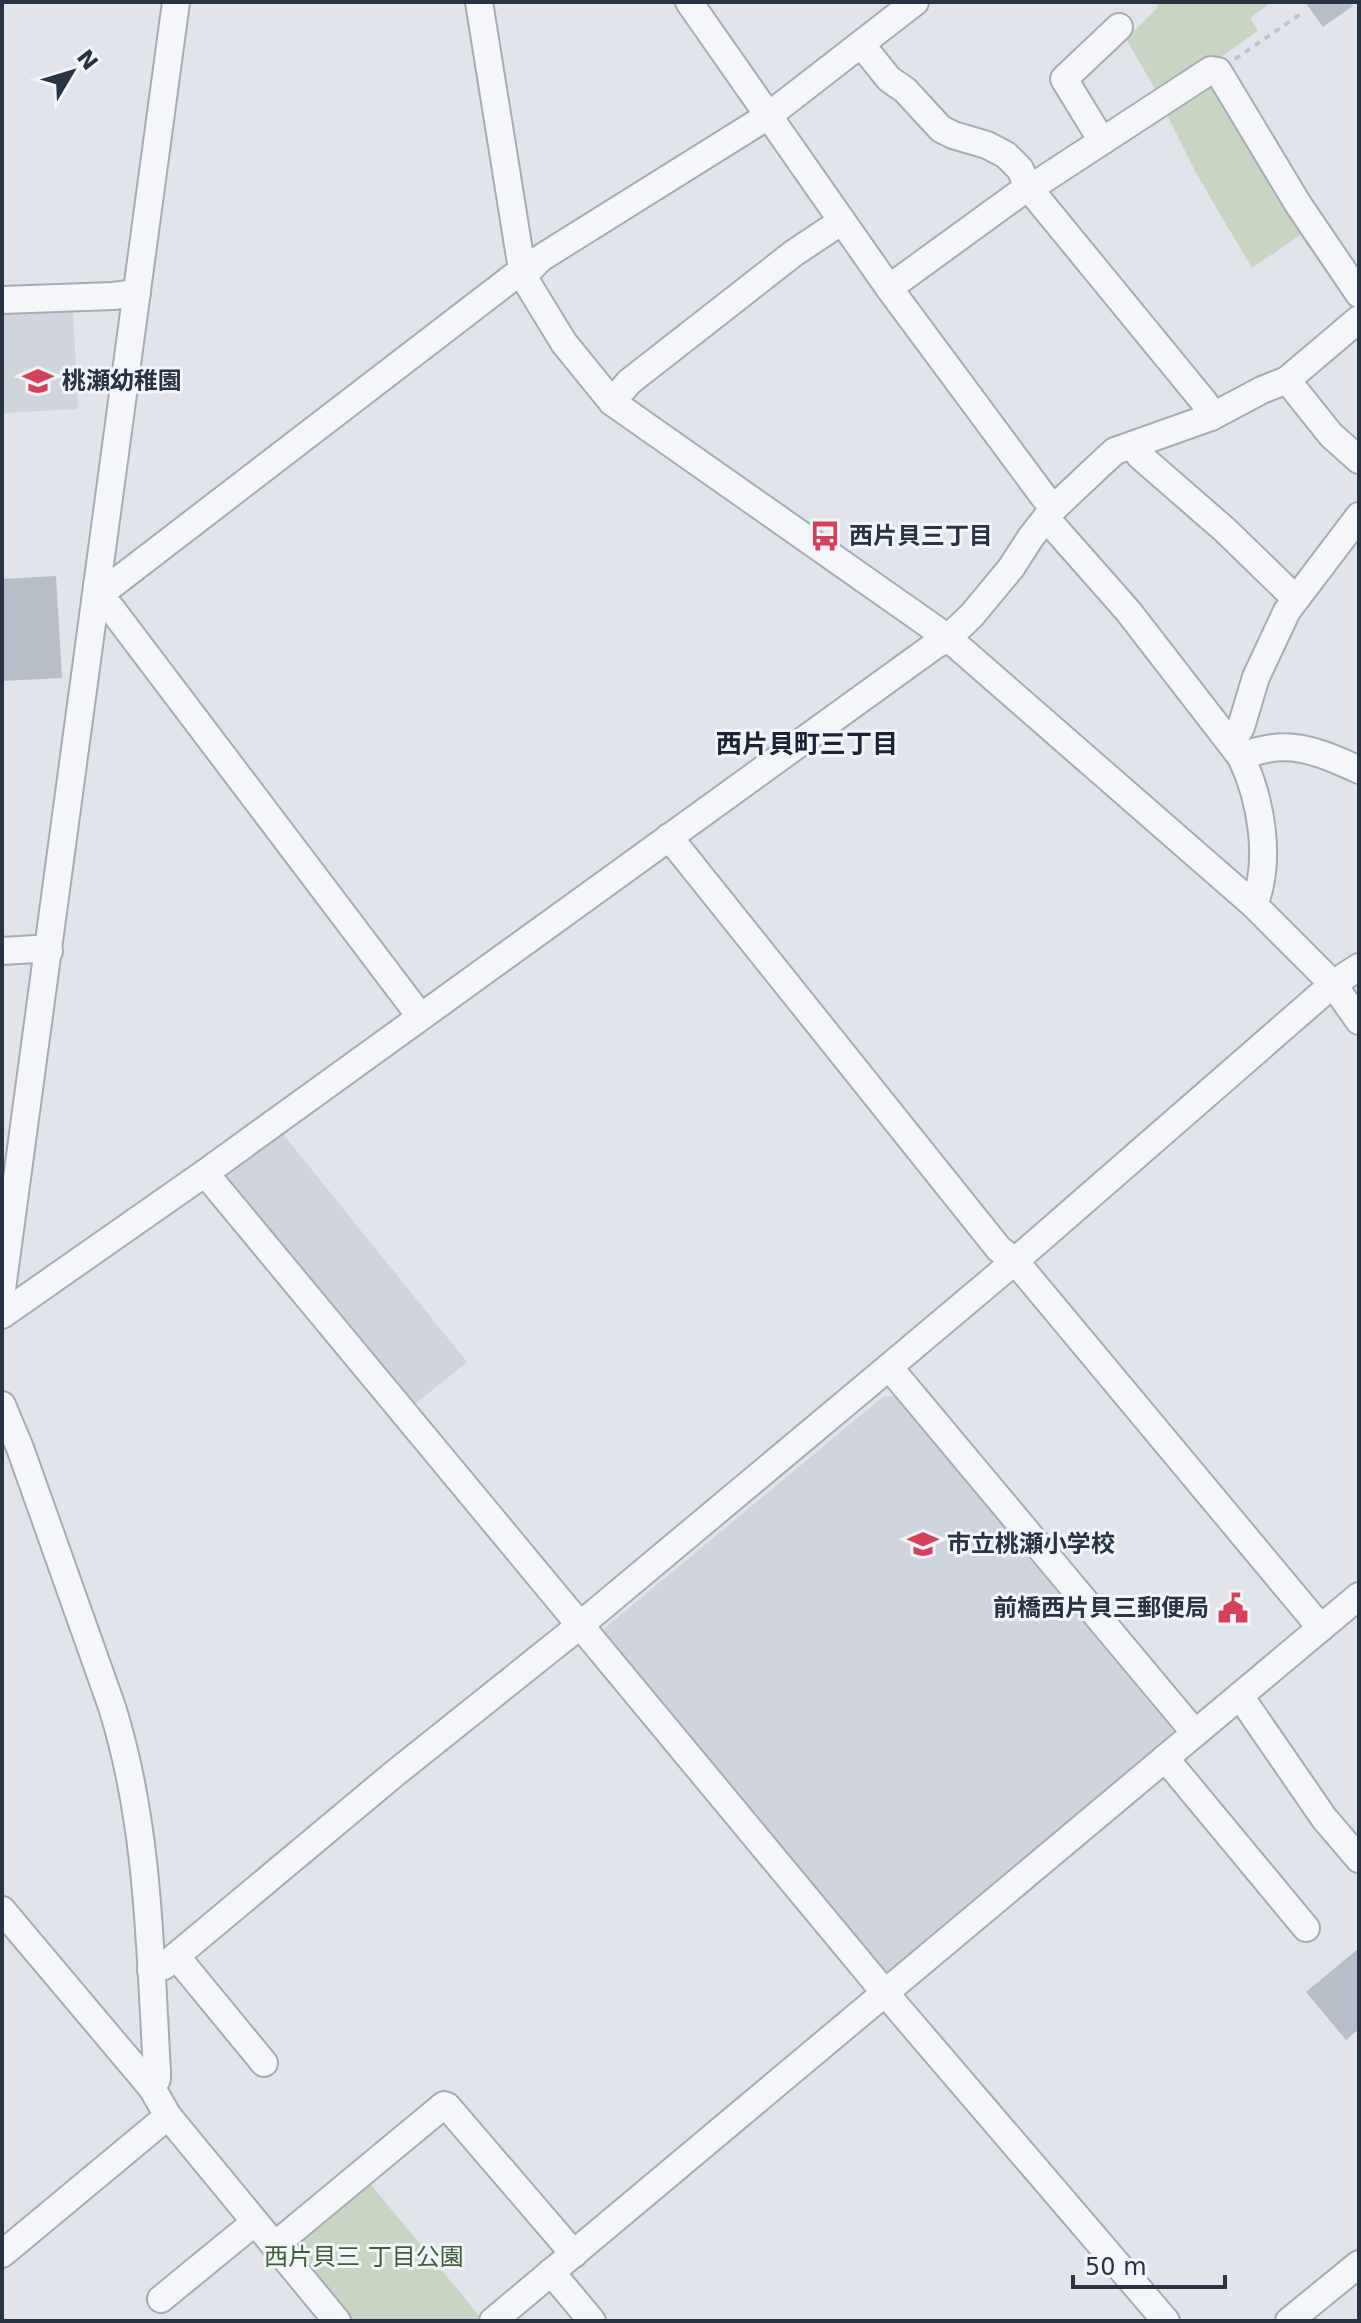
<svg xmlns="http://www.w3.org/2000/svg" width="1361" height="2323" viewBox="0 0 1361 2323" font-family="'DejaVu Sans','Noto Sans JP',sans-serif">
  <rect width="100%" height="100%" fill="#e1e5eb"/>
  <g fill="#cfd4dd">
    <path d="M73,310L78,409L2,413V313Z"/>
    <path d="M283,1134L467,1362L410,1408L224,1176Z"/>
    <path d="M884,1396H895L1175,1733L888,1980L602,1635L605,1628Z"/>
  </g>
  <g fill="#c7d5c2">
    <path d="M1156,2H1272L1250,18L1258,31L1161,99L1126,39L1158,7Z"/>
    <path d="M1215,79L1348,289L1341,294L1300,235L1252,268L1197,175L1163,107Z"/>
    <path d="M367,2180L482,2319L480,2321H351L288,2245Z"/>
  </g>
  <g fill="#b8bec8">
    <path d="M1305,2H1350L1353,6L1323,27Z"/>
    <path d="M56,576L62,678L2,681V579Z"/>
    <path d="M1359,1948V2029L1346,2040L1306,1992Z"/>
  </g>
  <g fill="none" stroke-linecap="round" stroke-linejoin="round">
    <g stroke="#a6acb5" stroke-width="30">
      <g id="minor">
        <path d="M479,2L523,276L564,343L612,402L948,638L1254,905L1333,984L1359,1021"/>
        <path d="M689,2L889,288L1044,497L1054,508"/>
        <path d="M861,44L889,79L905,90L941,129L953,135L987,145L1006,155L1020,169L1028,187L1205,403L1211,417"/>
        <path d="M1102,141L1064,79L1119,27"/>
        <path d="M889,288L1028,187L1035,185L1211,70L1218,71L1298,204L1359,294"/>
        <path d="M2,300L113,296L137,293"/>
        <path d="M1287,380L1331,435L1359,460"/>
        <path d="M612,402L629,382L794,253L842,221"/>
        <path d="M1133,445L1140,456L1225,530L1296,599"/>
        <path d="M1046,518L1128,611L1241,757C1261,799 1272,860 1254,905"/>
        <path d="M97,585L108,587L112,585L513,277L523,276L541,258L768,116L915,2"/>
        <path d="M95,602L111,608L420,1016"/>
        <path d="M1232,742L1241,727L1256,677L1287,611L1359,516"/>
        <path d="M1241,757C1285,737 1319,751 1359,770"/>
        <path d="M669,837L999,1249L1015,1261L1321,1628"/>
        <path d="M2,951L36,949L49,951"/>
        <path d="M205,1173L886,1994L1166,2321"/>
        <path d="M2,1289L176,2"/>
        <path d="M2,1315L205,1173L934,646L948,638L972,615L1011,568L1031,537L1054,508L1105,460L1115,451L1211,417L1262,390L1287,380L1359,319"/>
        <path d="M889,1367L1195,1733"/>
        <path d="M2,1405L20,1448L112,1707C149,1825 150,1949 157,2072V2079L152,2088"/>
        <path d="M1240,1696L1324,1818L1359,1859"/>
        <path d="M1165,1758L1306,1928"/>
        <path d="M2,1910L152,2088L168,2116L337,2321"/>
        <path d="M176,1956L264,2063"/>
        <path d="M151,1970L164,1966L394,1774L573,1631L889,1367L1015,1261L1333,984L1359,967"/>
        <path d="M275,2245L444,2105L447,2106L574,2254"/>
        <path d="M2,2254L168,2116"/>
        <path d="M551,2272L592,2321"/>
        <path d="M161,2299L255,2222"/>
        <path d="M493,2321L1359,1596"/>
        <path d="M1289,2321L1359,2264"/>
      </g>
    </g>
    <path stroke="#bfc3ca" stroke-width="4" stroke-dasharray="6 6" stroke-linecap="butt" d="M1235,59L1302,13"/>
    <use href="#minor" stroke="#f4f6f9" stroke-width="26"/>
  </g>
  <defs>
    <g id="school-bare" transform="scale(2.4)"><path d="M0-5L7-2L0 1L-7-2ZM-4 1L0 2.5L4 1V4Q0 6-4 4Z" fill="#d5405a" stroke="#f1f4f8" stroke-width="2.5" paint-order="stroke"/></g>
    <g id="bus-bare" transform="scale(2.4)"><path d="M-5-6H5V4H4V6H2V4H-2V6H-4V4H-5ZM-3.5-4V0h7V-4ZM-3.5 1.2v1.5H-2V1.2ZM2 1.2v1.5H3.5V1.2Z" fill="#d5405a" stroke="#f1f4f8" stroke-width="2.5" paint-order="stroke"/></g>
    <g id="civic-bare" transform="scale(2.4)"><path d="M-.6-6.5H3V-4.5H.6V-3L4-1V1h2V6H-6V1h2V-1L-.6-3ZM-1.2 2.5V6h2.4V2.5Z" fill="#d5405a" stroke="#f1f4f8" stroke-width="2.5" paint-order="stroke"/></g>
  </defs>
  <g fill-rule="evenodd">
    <use href="#school-bare" x="38" y="381"/>
    <use href="#bus-bare" x="825" y="536"/>
    <use href="#school-bare" x="923" y="1544"/>
    <use href="#civic-bare" x="1233" y="1608"/>
  </g>
  <g text-anchor="middle" stroke-width="6" stroke-linejoin="round" paint-order="stroke">
    <g font-size="24" font-weight="bold" fill="#283343" stroke="#f1f4f8" text-anchor="start">
      <text x="62" y="389">桃瀬幼稚園</text>
      <text x="849" y="544">西片貝三丁目</text>
      <text x="947" y="1552">市立桃瀬小学校</text>
      <text x="1209" y="1616" text-anchor="end">前橋西片貝三郵便局</text>
    </g>
    <g font-size="24" fill="#3e6035" stroke="#f1f4f8">
      <text x="364" y="2265">西片貝三 丁目公園</text>
    </g>
    <g font-size="26" font-weight="bold" fill="#1b2434" stroke="#f1f4f8">
      <text x="807" y="753">西片貝町三丁目</text>
    </g>
  </g>
  <rect width="1361" height="2323" fill="none" stroke="#283343" stroke-width="8"/>
  <g transform="translate(72 72) rotate(52)" stroke="#f1f4f8" stroke-width="6" paint-order="stroke">
  <path d="M0-6L14 30L0 20L-14 30Z" fill="#283343"/>
  <text y="-12" font-size="22" font-weight="bold" text-anchor="middle" fill="#283343">N</text>
  </g>
  <path d="M1073 2275v12h152v-12" fill="none" stroke="#283343" stroke-width="4"/>
  <text x="1085" y="2275" font-size="24" fill="#283343" stroke="#f1f4f8" stroke-width="6" paint-order="stroke">50 m</text>
</svg>
